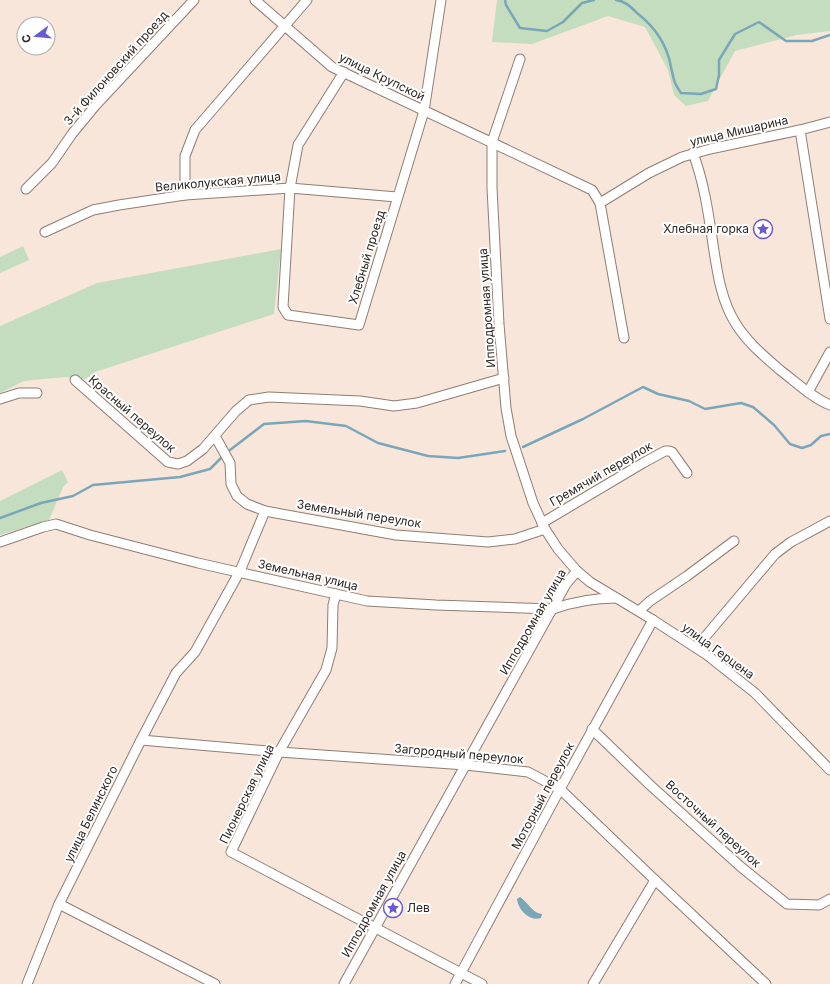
<svg xmlns="http://www.w3.org/2000/svg" width="830" height="984" viewBox="0 0 830 984" font-family="Inter,sans-serif">
  <rect width="100%" height="100%" fill="#f8e6db"/>
  <g fill="#c4ddbe">
    <path d="M497,0H830V31L797,35L735,51L708,101L686,106L674,95L668,70L645,27L608,16L532,44L492,42Z"/>
    <path d="M23,246L29,260L0,273V257Z"/>
    <path d="M281,249L274,314L95,372L85,379L65,377L24,381L0,393V326L97,283Z"/>
    <path d="M62,470L68,482L63,487L49,520L0,535V501Z"/>
  </g>
  <path fill="#7aa6b9" d="M520,897C528,902 532,913 542,914L541,918C530,922 518,910 517,899Z"/>
  <g fill="none" stroke-linecap="round" stroke-linejoin="round">
    <g stroke="#7aa6b9" stroke-width="2.5">
      <path d="M505,0L506,5L520,28L547,31L563,22L582,3L594,0"/>
      <path d="M616,0C625,1 631,7 637,13C655,27 667,44 671,67C674,80 673,81 681,93L701,94L716,89L719,75V60L735,34L759,22L786,41H812L830,35"/>
      <path d="M523,447L583,419L643,387L658,394L689,401L705,409L741,403L753,407L774,425L790,444L802,448L811,445L821,436L830,434"/>
      <path d="M230,450L264,424L306,421L346,426L378,443L428,456L458,458L505,451"/>
      <path d="M0,518L41,503L73,496L93,485L180,477L210,469L222,457"/>
    </g>
    <g stroke="#8e7e74" stroke-width="11">
      <g id="minor">
        <path d="M255,0L332,67L592,190L600,203L649,173L682,157L710,149L800,130L830,122"/>
        <path d="M520,59L492,142V188L499,324L506,408L511,436L533,503L545,529L558,549L577,571L590,582L653,620L707,655L755,693L830,770"/>
        <path d="M344,72L298,145L290,188L283,307L288,315L359,325L424,111L441,0"/>
        <path d="M800,130L830,319"/>
        <path d="M693,153C705,185 709,218 714,251C718,277 722,302 736,324C747,342 764,356 780,370C796,382 811,397 830,405"/>
        <path d="M26,189L52,163L72,134L95,106L194,0"/>
        <path d="M185,195V156L195,130L307,0"/>
        <path d="M600,203L624,338"/>
        <path d="M45,232L93,210L119,205L185,195L290,188L397,197"/>
        <path d="M75,380L168,462L178,464L187,461L203,449L236,411L249,400L269,397L360,401L394,406L417,403L504,378"/>
        <path d="M808,392L830,352"/>
        <path d="M0,399L19,393H37"/>
        <path d="M215,436L230,463L231,484L237,496L247,504L265,511L396,535L488,542L515,539L545,529"/>
        <path d="M542,523L643,463L665,451H669L672,452L687,473"/>
        <path d="M0,542L43,527L56,524L90,535L198,563L367,601L436,605L553,609C573,602 594,598 616,598"/>
        <path d="M336,594L333,605L332,648L326,670L279,752L231,852L482,984"/>
        <path d="M639,611L650,601L687,576L734,541"/>
        <path d="M699,649L705,637L775,554L791,542L830,521"/>
        <path d="M592,729L650,785L741,867L787,904L819,905L830,899"/>
        <path d="M141,740L279,752L466,765L528,772L560,789L655,880L766,984"/>
        <path d="M59,904L215,984"/>
        <path d="M27,984L59,904L141,740L176,673L195,652L240,571L265,511"/>
        <path d="M344,984L566,584L577,571"/>
        <path d="M455,984L560,789L653,620"/>
        <path d="M593,984L655,880"/>
      </g>
    </g>
    <use href="#minor" stroke="#fff" stroke-width="9"/>
  </g>
  <defs>
    <g id="sight-ring" transform="scale(1)"><circle r="9.5" fill="#fff" stroke="#695ad4" stroke-width="1.5"/><path d="M0-6L1.8-2.2L6-1.7L2.9 1.2L3.7 5.4L0 3.3L-3.7 5.4L-2.9 1.2L-6-1.7L-1.8-2.2Z" fill="#695ad4"/></g>
  </defs>
  <g fill-rule="evenodd">
    <use href="#sight-ring" x="763" y="229"/>
    <use href="#sight-ring" x="393" y="908"/>
  </g>
  <g text-anchor="middle" stroke-width="4" stroke-linejoin="round" paint-order="stroke">
    <g font-size="12" fill="#2e2723" stroke="#fff">
      <text transform="translate(116 68) rotate(-48)" y="4">3-й Филоновский проезд</text>
      <text transform="translate(382 77) rotate(26)" y="4">улица Крупской</text>
      <text transform="translate(739 131) rotate(-13)" y="4">улица Мишарина</text>
      <text transform="translate(218 182) rotate(-5)" y="4">Великолукская улица</text>
      <text transform="translate(367 257) rotate(-73)" y="4">Хлебный проезд</text>
      <text transform="translate(487 308) rotate(-94)" y="4">Ипподромная улица</text>
      <text transform="translate(132 414) rotate(41)" y="4">Красный переулок</text>
      <text transform="translate(601 474) rotate(-30)" y="4">Гремячий переулок</text>
      <text transform="translate(359 514) rotate(9)" y="4">Земельный переулок</text>
      <text transform="translate(308 575) rotate(13)" y="4">Земельная улица</text>
      <text transform="translate(533 622) rotate(-60)" y="4">Ипподромная улица</text>
      <text transform="translate(718 651) rotate(36)" y="4">улица Герцена</text>
      <text transform="translate(459 754) rotate(5)" y="4">Загородный переулок</text>
      <text transform="translate(247 794) rotate(-64)" y="4">Пионерская улица</text>
      <text transform="translate(543 796) rotate(-62)" y="4">Моторный переулок</text>
      <text transform="translate(91 814) rotate(-64)" y="4">улица Белинского</text>
      <text transform="translate(713 824) rotate(42)" y="4">Восточный переулок</text>
      <text transform="translate(374 904) rotate(-61)" y="4">Ипподромная улица</text>
    </g>
    <g font-size="12" fill="#2e2723" stroke="#fff" text-anchor="end">
      <text x="749" y="233">Хлебная горка</text>
      <text x="407" y="912" text-anchor="start">Лев</text>
    </g>
  </g>
  <g transform="translate(36 36) rotate(254)"><circle r="19" fill="#ffffff" stroke="#aba9a7"/>
  <path d="M0-3L7 15L0 10L-7 15Z" fill="#695ad4"/>
  <text y="-6" font-size="11" font-weight="bold" text-anchor="middle" fill="#2e2723">С</text>
  </g>
</svg>
